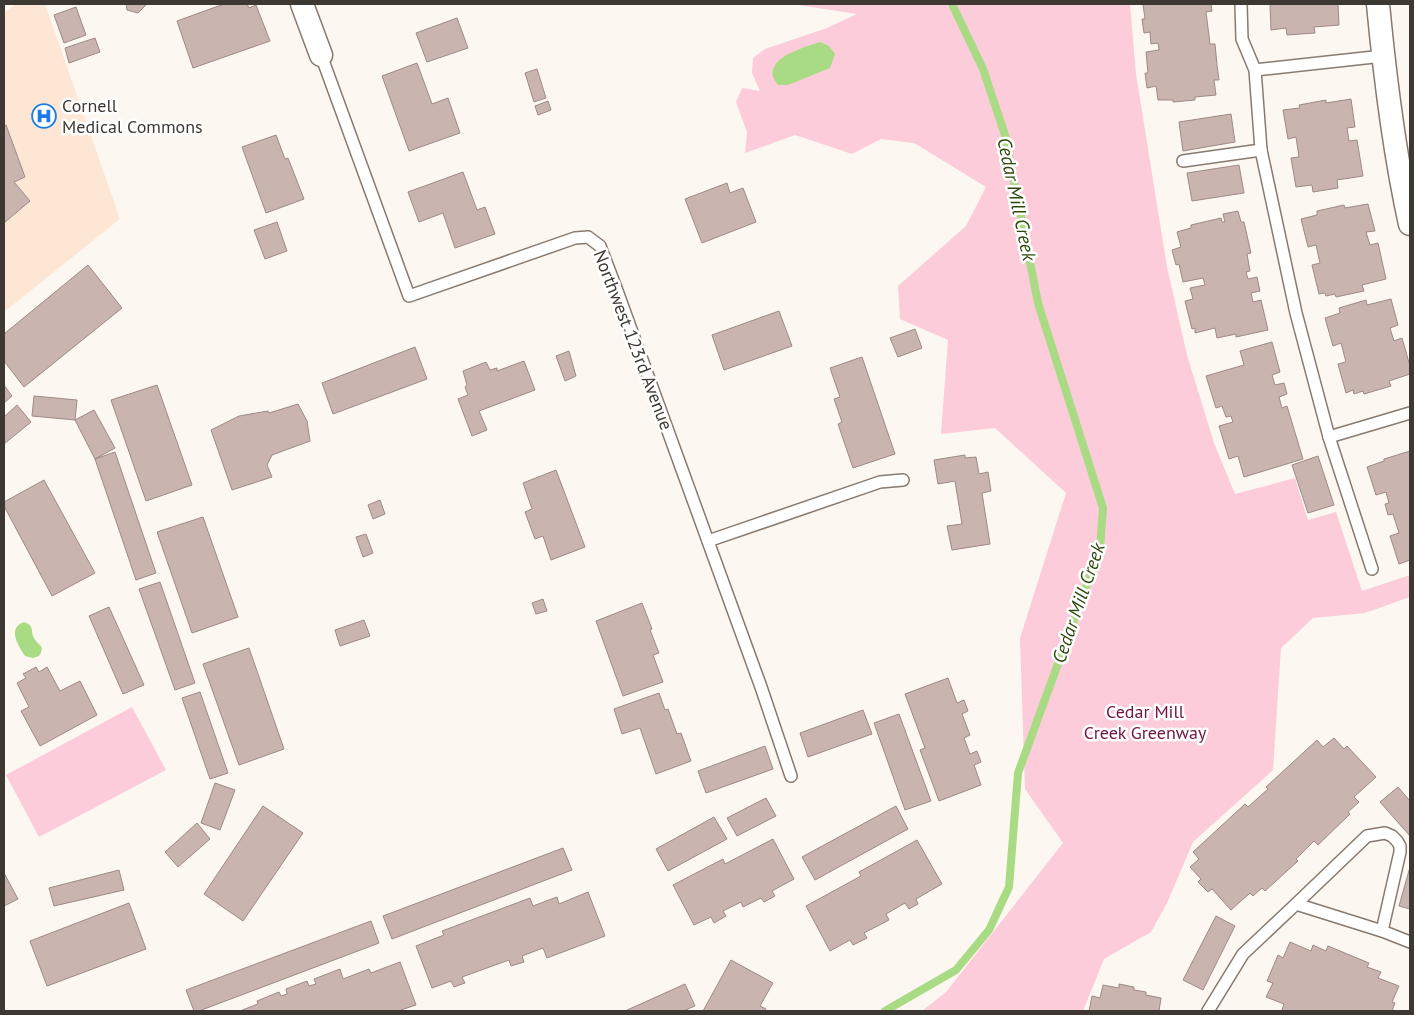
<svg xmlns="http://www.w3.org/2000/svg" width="1414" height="1015" viewBox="0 0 1414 1015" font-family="'PT Sans',sans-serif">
  <rect width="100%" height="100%" fill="#fdf7f1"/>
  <path fill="#fde7d4" d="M16,4H45L120,219L4,312V13Z"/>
  <g fill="#fcccdb">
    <path d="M792,4H1130L1136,74L1167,267L1187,355L1214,443L1235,494L1295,478L1308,520L1336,512L1362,591L1410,575V597L1365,613L1313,618L1281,648L1273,770L1193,842L1167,903L1151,932L1104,959L1083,1011H922L946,992L1063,843L1025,789L1020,638L1066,493L995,428L941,434L948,340L900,319L898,286L966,226L986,187L914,143L881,139L852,154L795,135L745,153L747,132L736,102L742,88L760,91L752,73L753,58L765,49L827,28L857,14Z"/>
    <path d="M132,707L166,770L39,837L6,775Z"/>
  </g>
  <g fill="#a8db83">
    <path d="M820,42L829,46L835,54L830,68L788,85H778C775,80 771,76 773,70C776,55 807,46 820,42Z"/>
    <path d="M24,622C35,626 30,630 34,638C39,647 46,645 39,656L33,658L25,656C18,645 7,628 24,622Z"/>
  </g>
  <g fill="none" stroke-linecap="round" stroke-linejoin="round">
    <path stroke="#a8db83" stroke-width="8" d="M885,1011L956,970L989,930L1009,887L1018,773L1100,549L1103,508L1038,303L1005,135L983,69L952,4"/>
  </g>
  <g fill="#c9b4b0" stroke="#9d8985">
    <path d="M126,4H146V5L138,13L127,10Z"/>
    <path d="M224,4H247L249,8L256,5L270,41L193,68L177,21Z"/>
    <path d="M1143,4H1211L1212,11L1206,12L1210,44H1215L1217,65L1219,80H1214L1216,95L1195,97V100L1173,102V100H1158L1156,86L1147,88L1145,73H1148L1146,52L1159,50L1158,43L1151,44L1150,32L1144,33L1142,19H1145Z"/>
    <path d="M1270,4H1338L1339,25L1314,27L1315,33L1287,35L1286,28L1271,30Z"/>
    <path d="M76,7L86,35L64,43L54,15Z"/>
    <path d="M457,18L468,48L427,62L416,33Z"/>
    <path d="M95,38L100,52L69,63L65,48Z"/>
    <path d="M417,63L432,104L448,98L460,133L409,151L382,76Z"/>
    <path d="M537,69L546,98L534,102L525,73Z"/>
    <path d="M1351,99L1355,127L1347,128L1349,141L1357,140L1363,176L1337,180L1338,188L1313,192L1312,185L1296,187L1291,158L1299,157L1296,137L1288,139L1283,110L1300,108L1299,105L1326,100V103Z"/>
    <path d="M548,101L551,110L538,115L535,106Z"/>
    <path d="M1231,114L1235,142L1183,151L1179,122Z"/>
    <path d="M6,125L25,177L14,182L30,201L4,223V126Z"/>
    <path d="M276,135L285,159L288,158L304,199L266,213L242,147Z"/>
    <path d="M1239,165L1244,193L1192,201L1187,173Z"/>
    <path d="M463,172L477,210L485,207L495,234L455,248L443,213L419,222L408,192Z"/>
    <path d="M727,183L730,193L743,188L756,222L702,243L685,199Z"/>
    <path d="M1368,204L1375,231L1366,232L1370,245L1378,243L1386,279L1362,285L1364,291L1336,297L1335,294L1326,296L1325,293L1319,294L1312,265L1320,263L1316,245L1308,247L1301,219L1317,215V211L1344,205L1345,208Z"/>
    <path d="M1238,211L1241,222H1244L1251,253L1247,254L1250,271L1246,272L1248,279L1257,277L1260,291L1251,293L1253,302L1261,300L1268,330L1236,337V334L1217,338L1215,328L1195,333V328L1192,329L1185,301L1193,299L1190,288L1205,285L1203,278L1183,282L1179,264L1176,265L1172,250L1181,247L1177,232L1191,228V225L1221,218L1222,222H1225L1223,214Z"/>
    <path d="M277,222L287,251L265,259L254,230Z"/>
    <path d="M88,265L122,308L24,387L4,361V334Z"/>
    <path d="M1391,299L1398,325L1390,328L1394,341L1402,338L1410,366V374L1389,381L1391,386L1364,394L1363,391L1354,394L1353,390L1346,393L1338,364L1346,362L1341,343L1333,346L1325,318L1340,313L1339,308L1366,300L1367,305Z"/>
    <path d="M779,311L792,346L724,370L712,335Z"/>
    <path d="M915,329L922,348L898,357L890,338Z"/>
    <path d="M1272,342L1280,372L1272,375L1275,385L1284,383L1287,394L1279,397L1282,408L1287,406L1303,459L1244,477L1238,456L1229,459L1219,426L1233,422L1231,416L1226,417L1222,406L1216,408L1206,376L1244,365L1240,351Z"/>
    <path d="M415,347L427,379L333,414L322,383Z"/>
    <path d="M569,351L576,376L565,381L556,356Z"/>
    <path d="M862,357L895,454L853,468L838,424L842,422L834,399L840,397L830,368Z"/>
    <path d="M524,361L535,390L479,411L487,430L472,436L458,399L468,395L465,387L467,385L463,371L486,362L490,370L497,368V371Z"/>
    <path d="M4,385L12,396L4,403Z"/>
    <path d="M157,385L192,485L146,501L111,400Z"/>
    <path d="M34,396L77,400L75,420L32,416Z"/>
    <path d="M298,404L307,421L310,441L272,455L267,465L272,477L232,490L211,430L239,416L268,411L269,413Z"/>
    <path d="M17,405L31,422L4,444V417Z"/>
    <path d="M94,410L115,448L95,459L75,420Z"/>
    <path d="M1410,451V560L1399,564L1390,536L1399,533L1393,514L1388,515L1385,504L1389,503L1386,492L1376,495L1367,467L1384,461V459Z"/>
    <path d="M115,452L156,573L136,580L95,459Z"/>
    <path d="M965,455V458L976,457L979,474L988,472L991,491L982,493L990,544L952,550L947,526L962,524L955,481L938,484L934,460Z"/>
    <path d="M1318,456L1334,505L1308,513L1292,465Z"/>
    <path d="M556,470L585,547L551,560L543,536L535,539L525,512L532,509L523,483Z"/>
    <path d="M44,480L95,573L52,596L4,506V502Z"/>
    <path d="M380,500L385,514L373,519L368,505Z"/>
    <path d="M203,517L238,617L192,633L157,532Z"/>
    <path d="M366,534L373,553L363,557L356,537Z"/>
    <path d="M160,582L195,683L175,690L139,589Z"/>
    <path d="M543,599L547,611L536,614L532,603Z"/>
    <path d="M642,603L652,629L650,630L659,653L653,655L663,682L623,696L596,621Z"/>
    <path d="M109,607L144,685L123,694L89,616Z"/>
    <path d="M364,620L370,636L340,646L335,630Z"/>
    <path d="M249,648L284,749L239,765L203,664Z"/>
    <path d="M36,667L39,672L47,667L60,691L80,681L97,715L40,746L21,711L29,707L17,683L26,678L23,674Z"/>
    <path d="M948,678L957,703L964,700L968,711L962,714L970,735L964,738L970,754L977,751L981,762L974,765L981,785L939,801L920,750L925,748L905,694Z"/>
    <path d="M200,692L228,773L210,779L182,698Z"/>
    <path d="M659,693L665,710L668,709L677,734L681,733L691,761L656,774L640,728L622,734L614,709Z"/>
    <path d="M863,710L872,734L808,757L800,733Z"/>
    <path d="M899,714L931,801L905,810L874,723Z"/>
    <path d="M1334,738L1344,749L1347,746L1376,777L1354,797L1359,802L1348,812L1350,814L1318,845L1314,841L1296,859L1298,861L1265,891L1262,888L1253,896L1250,893L1231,910L1212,889L1208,892L1198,882L1201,879L1190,867L1199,859L1193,852L1245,804L1248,807L1268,789L1266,787L1317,740L1323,747Z"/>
    <path d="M765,746L773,769L706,793L698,771Z"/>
    <path d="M215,783L235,790L220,830L201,823Z"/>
    <path d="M1398,787L1410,801V836L1380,802Z"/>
    <path d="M766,798L776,816L737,836L727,818Z"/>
    <path d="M263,806L303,833L243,921L204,894Z"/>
    <path d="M896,806L908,829L815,880L802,857Z"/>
    <path d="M714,817L727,839L668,871L656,849Z"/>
    <path d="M197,823L210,839L178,867L165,852Z"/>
    <path d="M773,839L794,879L772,891L775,896L764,902L761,898L743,907L741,902L723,911L726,916L714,923L711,917L694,925L673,885L723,859L725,864Z"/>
    <path d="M917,840L942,884L916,899L918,904L909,909L905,903L886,914L889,920L864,933L867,938L853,945L850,940L830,951L806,906L861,876L859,872Z"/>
    <path d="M563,848L572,870L392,939L383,916Z"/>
    <path d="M1410,867V909L1399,906Z"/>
    <path d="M119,870L124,890L54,906L49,888Z"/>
    <path d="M4,873L18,899L4,906Z"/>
    <path d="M588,892L605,936L547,958L543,948L522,956L524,962L511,966L509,960L462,977L465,983L454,987L451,981L432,988L416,946L444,935L442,931L530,898L533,906L557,897L559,904Z"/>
    <path d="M129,903L146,949L47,986L30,941Z"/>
    <path d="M1216,916L1235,926L1203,990L1183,980Z"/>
    <path d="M371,921L379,943L199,1011H194L186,990Z"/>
    <path d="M1290,942L1311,951L1313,945L1326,951L1328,946L1369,963L1367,967L1381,972L1378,978L1399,986L1392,1002L1395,1003L1392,1011H1286L1282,1010L1284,1004L1266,997L1273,983L1267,981L1278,955L1283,958Z"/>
    <path d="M731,960L773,983L760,1006L766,1009L765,1011H703Z"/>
    <path d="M400,962L416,1005L398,1011H240L258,1004L257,1001L279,992L281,996L287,994L286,989L307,981L309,986L316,984L314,979L340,969L343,979L369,969L371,973Z"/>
    <path d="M685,984L695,1006L683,1011H625Z"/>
    <path d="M1119,984L1134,987V990L1146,992V995L1161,998L1159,1011H1089L1092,996L1100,998L1103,985L1119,988Z"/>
  </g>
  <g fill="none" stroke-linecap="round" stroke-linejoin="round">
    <g stroke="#887a6e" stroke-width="14">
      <g id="lane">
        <path d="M1241,4L1242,39L1255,70L1261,150L1296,313L1329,437L1372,569"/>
        <path d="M321,55L409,296L575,238L588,237L600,246L616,288L761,687L791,776"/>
        <path d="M1255,70L1383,56"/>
        <path d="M1183,161L1261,150"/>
        <path d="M1329,437L1410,413"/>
        <path d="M708,541L880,482L903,480"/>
        <path d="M1296,904L1367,836L1385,833L1392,836L1397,841L1400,846V852L1382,931"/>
        <path d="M1208,1011L1243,954L1296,904L1382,931L1410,942"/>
      </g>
    </g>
    <g stroke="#887a6e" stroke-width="25">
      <g id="street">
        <path d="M302,4L321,55"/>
        <path d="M1378,4C1385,78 1394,152 1410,224"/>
      </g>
    </g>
    <use href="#lane" stroke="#fff" stroke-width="11"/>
    <use href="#street" stroke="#fff" stroke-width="22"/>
  </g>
  <defs>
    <g id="hospital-ring" transform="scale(1.25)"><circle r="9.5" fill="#fff" stroke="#1e7be4" stroke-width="1.5"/><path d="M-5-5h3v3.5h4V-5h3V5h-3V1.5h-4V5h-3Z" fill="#1e7be4"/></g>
  </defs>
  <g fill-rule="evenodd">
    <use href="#hospital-ring" x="44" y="116"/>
  </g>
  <g text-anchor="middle" stroke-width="5" stroke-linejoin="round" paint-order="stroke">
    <g font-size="18" fill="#3e3833" stroke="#fff" text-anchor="start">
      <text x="62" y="112">Cornell<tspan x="62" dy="21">Medical Commons</tspan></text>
    </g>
    <g font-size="18" fill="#3e3833" stroke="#fff">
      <text transform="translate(633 340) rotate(69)" y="6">Northwest 123rd Avenue</text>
    </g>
    <g font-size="18" fill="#6e163f" stroke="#fff">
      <text x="1145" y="718">Cedar Mill<tspan x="1145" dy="21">Creek Greenway</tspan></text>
    </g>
    <g font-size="19" font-style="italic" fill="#2a490b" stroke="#fff">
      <text transform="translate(1017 199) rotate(78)" y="7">Cedar Mill Creek</text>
      <text transform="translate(1078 603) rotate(-71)" y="7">Cedar Mill Creek</text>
    </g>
  </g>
  <rect width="1414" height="1015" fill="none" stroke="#3e3833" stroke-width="10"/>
</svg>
